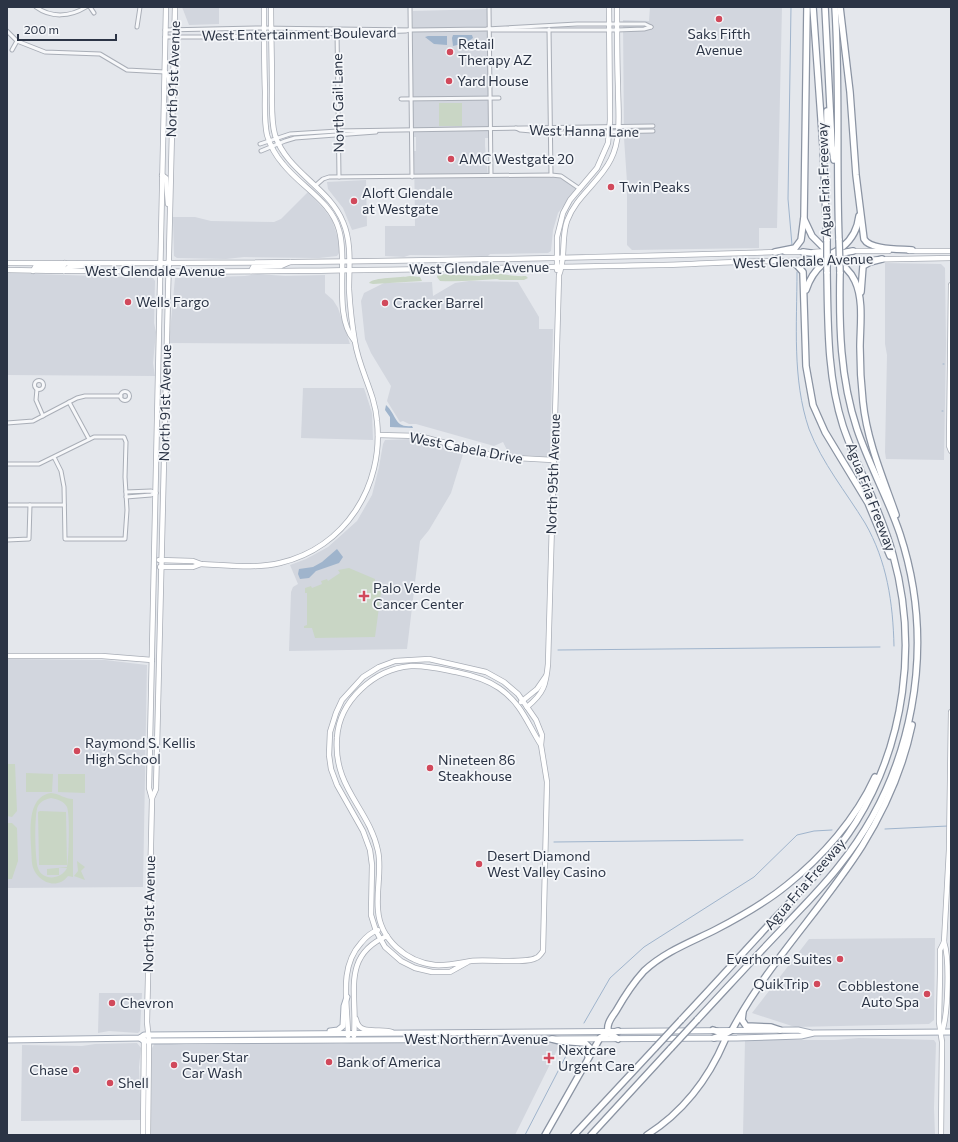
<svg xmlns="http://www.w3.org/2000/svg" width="958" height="1142" viewBox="0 0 958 1142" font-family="Commissioner,sans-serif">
  <rect width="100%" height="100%" fill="#e4e7ec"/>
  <g fill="#d2d6de">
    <path d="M182,7H219V24L189,25Z"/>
    <path d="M650,7H782L777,228H759V248L632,250L627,245V182L624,138L623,20L649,21Z"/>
    <path d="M487,9L489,138H485V146L488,177L555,176L564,180L576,189L558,213L553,230L551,251L548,253L490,254L488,256L410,255L404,257L385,256V226H415L414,151H416V137H414L413,134V11Z"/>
    <path d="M366,180L367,226L352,230L343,208L328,189L327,182Z"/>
    <path d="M308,192L323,208L332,220L339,241V253L337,256L319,258L244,257L226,259L177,258L174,256L173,217H195L211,221L274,222L281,219Z"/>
    <path d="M885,263L941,264L945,268L946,344L944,460L886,459L885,452L887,355L885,344Z"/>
    <path d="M7,273L153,278L155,281L154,323L156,332L153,363L155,376L7,375Z"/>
    <path d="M258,274L285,276L325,275V293L333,300L338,308L350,344L169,343L175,278L245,276Z"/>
    <path d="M469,281L518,282L539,317V329H553L550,453L547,457L509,454L503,442L494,446L416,424H409L403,421L400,422L387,401L391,386L371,353L365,339L361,301L364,293L384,283L432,282L433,296L455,283Z"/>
    <path d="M303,388H364L372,413L373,440L301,438Z"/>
    <path d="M412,439L435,442L464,451L451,493L429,530L420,541L407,649L289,651L291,592L293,587L298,584L290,565L306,559L328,547L357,521L372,495L379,467L383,444L385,440Z"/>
    <path d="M7,659L105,660L147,665L143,887L7,888Z"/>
    <path d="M935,938L934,1020L929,1024L795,1027L752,1013L809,939Z"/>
    <path d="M99,993H142L140,1031L138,1033L109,1031L98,1033Z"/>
    <path d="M859,1038L934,1040L936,1043L934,1108L935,1135H743L745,1040H835Z"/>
    <path d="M463,1041H536L559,1043V1046L515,1135H151L152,1048L155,1043L185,1045L301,1043L342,1044L359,1042L447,1043Z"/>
    <path d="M137,1043L141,1048L139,1067L141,1120L21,1121L22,1045L82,1046L95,1044Z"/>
  </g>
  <g fill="#c9d6c5" fill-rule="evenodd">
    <rect x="439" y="103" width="23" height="23"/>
    <path d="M488,273C502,273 512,277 526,276L528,278L524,280H500L497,279C479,280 459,282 440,281L437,277L438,274L479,276Z"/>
    <path d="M410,276L420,277L422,281L373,284L369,283C373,277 401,278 410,276Z"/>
    <path d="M349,568L375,579V582L382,585L375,637L315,638L312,628H304V626L307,625V593H305V588L311,586L312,588L322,584L321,581L327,579L328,581L340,573L338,570Z"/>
    <path d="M7,764H15L17,811L12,817L7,816Z"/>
    <path d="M26,773L53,774L52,792H26Z"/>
    <path d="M58,774H85V793L58,792Z"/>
    <path d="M51,793C60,794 65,799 73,799V877L68,876C56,892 34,880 32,863C32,842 23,797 51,793ZM51,798C57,799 64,801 67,807C70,814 69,858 67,867L47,869V875H59V868H67C61,880 42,881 38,868C35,859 34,813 38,806C41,801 46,799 51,798Z"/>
    <path d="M40,811L66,812L67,865H39L38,812Z"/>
    <path d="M7,823H12L17,828L18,861L12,879H7Z"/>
    <path d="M77,861L85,867L81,871L85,880L74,876L78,871Z"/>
  </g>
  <g fill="#9fb4cc">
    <path d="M453,35H472L473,38L466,43L453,46L452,38Z"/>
    <path d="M428,36H447V45L434,44L425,37Z"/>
    <path d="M386,405C397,415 394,428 412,426L413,428L390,427V417L385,410Z"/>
    <path d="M337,549L343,557L339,563L316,571L309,578L300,579L298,574L299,569L313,567L322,562Z"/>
  </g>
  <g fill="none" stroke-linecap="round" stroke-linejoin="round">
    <g stroke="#9fb4cc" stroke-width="1">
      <path d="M791,7L788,199L792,245"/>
      <path d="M797,272C797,324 792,379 809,429C822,463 846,492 865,523C887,561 893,603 894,646"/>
      <path d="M943,364H944"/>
      <path d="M942,411H943"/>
      <path d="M558,650L880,647"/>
      <path d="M885,829L948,826"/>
      <path d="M554,842L743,840"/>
      <path d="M584,1023L610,978L644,947L754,877L797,835L814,831L832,830"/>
      <path d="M525,1135L570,1048"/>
    </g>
    <g stroke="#a9aeb7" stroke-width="5">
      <g id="street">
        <path d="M36,7C51,18 70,17 86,7"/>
        <path d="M90,7L94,13"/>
        <path d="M410,7L412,177"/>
        <path d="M489,7L491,175"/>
        <path d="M137,27L140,7"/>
        <path d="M489,28L492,30H617L644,29L651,27"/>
        <path d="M549,29L551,175"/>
        <path d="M165,30L259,28L413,30L486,29L577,24H645L651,27"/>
        <path d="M7,31L17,41L45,52L100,54L127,70L165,72"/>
        <path d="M337,31L339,177"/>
        <path d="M165,37C245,38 326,33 406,31L409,30"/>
        <path d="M12,50L17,41"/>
        <path d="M401,99L499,98"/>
        <path d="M516,128L520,130L555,133L653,131"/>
        <path d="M260,144L290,134L338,131L653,126"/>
        <path d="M261,151L285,141L295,138L376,132"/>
        <path d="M315,186L323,179L329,177L551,175L561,176L580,189"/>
        <circle cx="39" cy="385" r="4.5"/>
        <path d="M37,389L36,400L43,416"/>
        <circle cx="125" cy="396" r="4.5"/>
        <path d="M69,402L89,439"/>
        <path d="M7,423L33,421L77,398L85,396H121"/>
        <path d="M7,464H39L94,437H124L126,442L125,477L127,510L125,539H65L64,487L61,471L54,457"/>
        <path d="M126,492L151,491L156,493"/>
        <path d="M126,497L151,495L156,493"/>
        <path d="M7,505H64"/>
        <path d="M7,540L29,539L30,505"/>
      </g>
    </g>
    <g stroke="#a9aeb7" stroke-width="6">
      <g id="secondary">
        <path d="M264,7C264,35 264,64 265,92C265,106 264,121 267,135C270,145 276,156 283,164C301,187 331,201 339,230C348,260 333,316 354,340"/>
        <path d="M165,72L169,77L171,104"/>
        <path d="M162,175L166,178L168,204"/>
        <path d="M851,251H889"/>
        <path d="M909,251H951"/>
        <path d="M785,252H805"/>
        <path d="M813,252L829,251"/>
        <path d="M849,260L951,258"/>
        <path d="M787,261L829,260"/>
        <path d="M7,263C264,264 521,260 777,252"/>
        <path d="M7,270C224,274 442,269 659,265C699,264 739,261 779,261"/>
        <path d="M557,270V237L563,213L570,200L597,168L608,143L610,120L609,7"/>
        <path d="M33,271L35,267H63L65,263"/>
        <path d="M64,271L69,267L89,265"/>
        <path d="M251,271L253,267L281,266L290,262"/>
        <path d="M951,285L949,446L951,451"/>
        <path d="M378,435L419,436L499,457L553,460"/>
        <path d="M159,560L193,561L201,564C227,565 255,569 280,563C345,548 384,486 377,421C375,393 359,369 355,342C352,325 350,306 349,289C349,267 352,243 343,222C329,187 287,172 275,135C271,121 272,104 272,89C272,62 271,34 271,7"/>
        <path d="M160,567H193L201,564"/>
        <path d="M7,656H102L152,660"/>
        <path d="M521,702L537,689L546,676"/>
        <path d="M527,707C544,693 546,685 548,664L559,275C566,258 561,238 567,221C576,196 600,182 611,159C622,137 618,110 618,86C617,60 617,33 617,7"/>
        <path d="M152,798L156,789L175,7"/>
        <path d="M468,962L450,972H432L415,968L401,961L385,947L376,931L371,915L372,865L370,850L363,831L337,785L331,769L329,755L330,732L336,713L342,700L363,677L379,667L395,661L429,659L486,672L504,682L518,694L536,720L542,735L541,745L547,782L543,951C541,954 539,957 536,958C525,964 486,959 471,961C459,963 446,966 435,965C406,962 380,939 378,910C376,890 382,870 378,851C369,808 333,788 337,738C339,701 374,669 411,666C426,665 441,669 456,672C471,675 486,679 499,688C522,704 527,723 541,745"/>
        <path d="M356,1019C359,1037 380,1027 392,1032"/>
        <path d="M942,1032C948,1014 950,960 944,942L949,850L951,712"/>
        <path d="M348,1036C348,1005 338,968 361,943C365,938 372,932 378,930"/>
        <path d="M354,1036C358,996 340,956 387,936"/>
        <path d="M143,1135L144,1039"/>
        <path d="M148,1135L149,1041L147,1022L152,799L149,788L166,7"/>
        <path d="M941,1135L942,1042L939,1022L940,973V950L944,942"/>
      </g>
    </g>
    <g stroke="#a3abb8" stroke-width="7">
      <g id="primary">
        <path d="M330,1031L338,1030L343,1026L344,1006L347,997"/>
        <path d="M140,1038L144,1041L737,1038L801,1036L814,1033L951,1032"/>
        <path d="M7,1040L140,1038L144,1035L798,1030L811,1033"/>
      </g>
    </g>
    <g stroke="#8b94a3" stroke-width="8">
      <g id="highway">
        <path d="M813,7L823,147L827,241"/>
        <path d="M825,7L832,146L834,160"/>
        <path d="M835,7C840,85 836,163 839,240"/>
        <path d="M840,7L850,92L856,175L864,239C870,250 899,249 912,250"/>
        <path d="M827,149V111"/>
        <path d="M804,219L812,236L829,253"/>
        <path d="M775,252L795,248L801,240L804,217L807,7"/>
        <path d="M803,252C825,254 845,260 855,281C864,300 860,327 860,347C860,366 861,384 863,402C867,441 883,478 896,515"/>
        <path d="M837,257L852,260"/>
        <path d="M810,260C835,256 856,243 859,216"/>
        <path d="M776,261L796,264L803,272L806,366L813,405L825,432L868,503L890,556"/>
        <path d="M806,290C813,268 830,254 853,251"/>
        <path d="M861,292L863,266L870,262L882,259"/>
        <path d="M743,1012L742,1020L746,1026L771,1027L780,1030"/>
        <path d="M681,1020C713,986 744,952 775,918C804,888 834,857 856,822C905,743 918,644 893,555C881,510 858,470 843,426C827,376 828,324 827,272"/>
        <path d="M697,1020C726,989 754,958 783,928C802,907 822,888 839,866C914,773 937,647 900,534C888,498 869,465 857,429C840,378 839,326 840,272"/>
        <path d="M714,1038L723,1035L732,1030C768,963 822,909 862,846C885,809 903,768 912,725"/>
        <path d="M552,1039L560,1041L585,1043L590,1048L588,1056"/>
        <path d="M618,1039L609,1033C605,1025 612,1017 616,1011C624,997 633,983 644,971C664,952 691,942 715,930C740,917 765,903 787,885C822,857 856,819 875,777"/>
        <path d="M545,1135L600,1038L607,1034L618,1031"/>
        <path d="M574,1135L655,1048"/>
        <path d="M591,1135L671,1048"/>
        <path d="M647,1135C683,1112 708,1080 725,1040L721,1033L713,1030"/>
      </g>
    </g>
    <use href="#street" stroke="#f7f8fa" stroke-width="3"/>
    <use href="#secondary" stroke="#fff" stroke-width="4.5"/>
    <use href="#primary" stroke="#fff" stroke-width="5"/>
    <use href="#highway" stroke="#fff" stroke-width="5.5"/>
    <g stroke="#8b94a3" stroke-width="8" stroke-linecap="butt">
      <g id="highway-bridge">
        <path d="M839,240L840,272"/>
        <path d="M827,241V272"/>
        <path d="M655,1048L681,1020"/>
        <path d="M671,1048L697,1020"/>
      </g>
    </g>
    <use href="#highway-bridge" stroke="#fff" stroke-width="5.5"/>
  </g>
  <g fill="#d1495b" stroke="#f4f6f9" stroke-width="1.5">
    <circle cx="719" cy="19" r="4"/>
    <circle cx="450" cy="52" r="4"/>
    <circle cx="449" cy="81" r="4"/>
    <circle cx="451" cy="159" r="4"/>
    <circle cx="611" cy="187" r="4"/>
    <circle cx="354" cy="201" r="4"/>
    <circle cx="128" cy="302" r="4"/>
    <circle cx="385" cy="303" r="4"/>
    <path d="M362 590h4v4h4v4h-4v4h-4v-4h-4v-4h4z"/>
    <circle cx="77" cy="751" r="4"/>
    <circle cx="430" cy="768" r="4"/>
    <circle cx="479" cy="864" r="4"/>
    <circle cx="840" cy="959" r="4"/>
    <circle cx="817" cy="984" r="4"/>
    <circle cx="927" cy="994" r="4"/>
    <circle cx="112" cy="1003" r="4"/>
    <path d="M547 1052h4v4h4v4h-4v4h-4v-4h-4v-4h4z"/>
    <circle cx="329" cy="1062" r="4"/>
    <circle cx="174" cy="1065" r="4"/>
    <circle cx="76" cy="1070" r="4"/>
    <circle cx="110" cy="1083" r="4"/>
  </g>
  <g text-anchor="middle" stroke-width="3.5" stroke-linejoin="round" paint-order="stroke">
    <g font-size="14" fill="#2b3445" stroke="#f4f6f9">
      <text transform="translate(299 34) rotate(-1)" y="5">West Entertainment Boulevard</text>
      <text transform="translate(173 79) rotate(-88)" y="5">North 91st Avenue</text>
      <text transform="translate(338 103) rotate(-91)" y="5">North Gail Lane</text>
      <text transform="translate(584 131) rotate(1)" y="5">West Hanna Lane</text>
      <text transform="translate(824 180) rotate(-92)" y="5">Agua Fria Freeway</text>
      <text transform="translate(803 261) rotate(-2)" y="5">West Glendale Avenue</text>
      <text transform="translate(479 268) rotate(-1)" y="5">West Glendale Avenue</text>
      <text x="155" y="276">West Glendale Avenue</text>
      <text transform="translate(165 403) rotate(-89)" y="5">North 91st Avenue</text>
      <text transform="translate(466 448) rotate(11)" y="5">West Cabela Drive</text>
      <text transform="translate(553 474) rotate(-88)" y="5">North 95th Avenue</text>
      <text transform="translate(871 497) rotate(69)" y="5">Agua Fria Freeway</text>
      <text transform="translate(805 884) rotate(-49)" y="5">Agua Fria Freeway</text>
      <text transform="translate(149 914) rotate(-89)" y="5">North 91st Avenue</text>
      <text x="476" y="1044">West Northern Avenue</text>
    </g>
    <g font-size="14" fill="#2b3445" stroke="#f4f6f9" text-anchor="start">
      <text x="719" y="39" text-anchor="middle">Saks Fifth<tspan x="719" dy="16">Avenue</tspan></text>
      <text x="458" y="49">Retail<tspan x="458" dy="16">Therapy AZ</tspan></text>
      <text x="457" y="86">Yard House</text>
      <text x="459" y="164">AMC Westgate 20</text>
      <text x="619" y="192">Twin Peaks</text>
      <text x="362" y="198">Aloft Glendale<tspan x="362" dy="16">at Westgate</tspan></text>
      <text x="136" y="307">Wells Fargo</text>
      <text x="393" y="308">Cracker Barrel</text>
      <text x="373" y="593">Palo Verde<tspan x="373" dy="16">Cancer Center</tspan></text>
      <text x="85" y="748">Raymond S. Kellis<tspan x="85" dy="16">High School</tspan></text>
      <text x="438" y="765">Nineteen 86<tspan x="438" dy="16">Steakhouse</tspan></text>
      <text x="487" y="861">Desert Diamond<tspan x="487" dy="16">West Valley Casino</tspan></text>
      <text x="832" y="964" text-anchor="end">Everhome Suites</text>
      <text x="809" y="989" text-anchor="end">QuikTrip</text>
      <text x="919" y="991" text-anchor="end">Cobblestone<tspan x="919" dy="16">Auto Spa</tspan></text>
      <text x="120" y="1008">Chevron</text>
      <text x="558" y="1055">Nextcare<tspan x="558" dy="16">Urgent Care</tspan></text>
      <text x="182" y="1062">Super Star<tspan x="182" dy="16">Car Wash</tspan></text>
      <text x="337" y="1067">Bank of America</text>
      <text x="68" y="1075" text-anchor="end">Chase</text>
      <text x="118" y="1088">Shell</text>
    </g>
  </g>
  <rect width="958" height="1142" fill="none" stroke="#2b3445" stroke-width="16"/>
  <path d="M18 34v6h98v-6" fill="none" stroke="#2b3445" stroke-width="2"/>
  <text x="24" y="34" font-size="12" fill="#2b3445" stroke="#f4f6f9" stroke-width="3" paint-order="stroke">200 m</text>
</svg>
